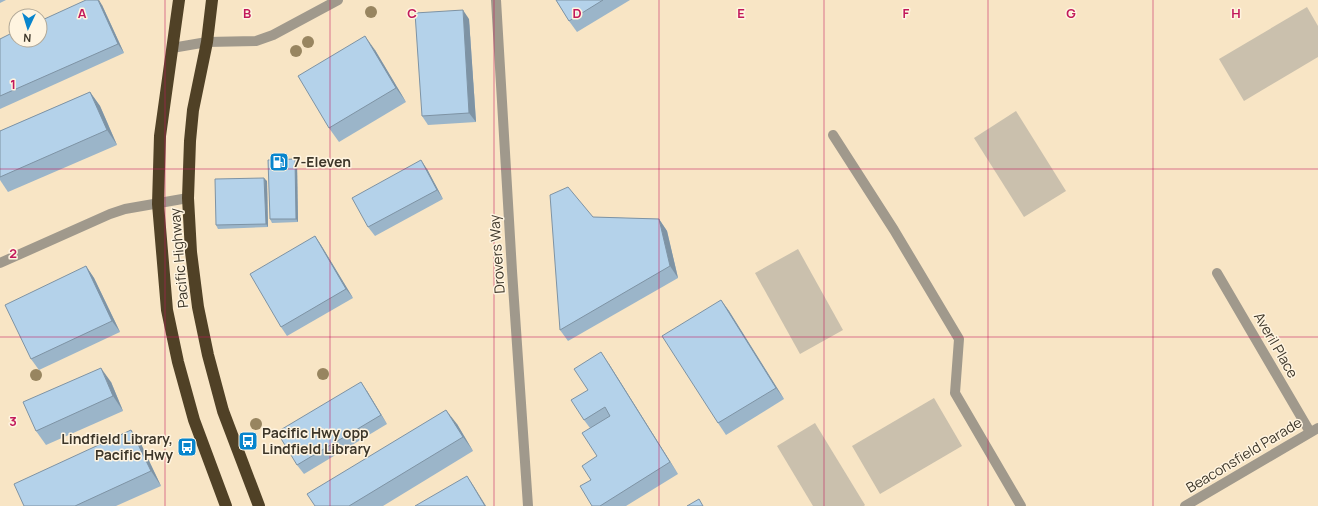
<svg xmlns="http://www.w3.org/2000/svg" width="1318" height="506" viewBox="0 0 1318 506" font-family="Manrope,sans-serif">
  <rect width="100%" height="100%" fill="#f8e5c5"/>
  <g fill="#cac0ad">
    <path d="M1307,7L1318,26V57L1244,101L1219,59Z"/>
    <path d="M1016,111L1066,191L1024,217L974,138Z"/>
    <path d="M798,249L843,330L800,354L755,273Z"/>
    <path d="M934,398L962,446L880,494L852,446Z"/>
    <path d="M815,423L865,505L864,506H813L777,446Z"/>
  </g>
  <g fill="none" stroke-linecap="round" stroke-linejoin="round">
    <g stroke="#a0998c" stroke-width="10">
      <path d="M496,0L512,271L528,506"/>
      <path d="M172,48L207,42L256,41L273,35L338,0"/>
      <path d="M833,135L894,230L959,339L955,393L1021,506"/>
      <path d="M0,263L110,214L125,209L188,198"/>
      <path d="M1217,273L1310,432"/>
      <path d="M1185,506L1318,428"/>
    </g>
    <g stroke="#504126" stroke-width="12">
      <path d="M179,0L160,136L158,204L167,310L178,362L194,420L226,506"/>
      <path d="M212,0L207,42L193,110L190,141L188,198L191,252L198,307L208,355L223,411L259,506"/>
    </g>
  </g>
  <g fill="#988560">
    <circle cx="371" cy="12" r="6"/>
    <circle cx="308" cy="42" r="6"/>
    <circle cx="296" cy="51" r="6"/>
    <circle cx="323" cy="374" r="6"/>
    <circle cx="36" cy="375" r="6"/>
    <circle cx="256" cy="424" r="6"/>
  </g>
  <g fill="#9bb5c9">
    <path d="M0,0H6L0,3Z"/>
    <path d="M556,0H630L577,32L569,21Z"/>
    <path d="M102,5L124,53L0,109V39Z"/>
    <path d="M469,19L476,122L428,125L422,116Z"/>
    <path d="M375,50L406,102L339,142L329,128Z"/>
    <path d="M90,92L100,106L117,145L8,192L0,180V131Z"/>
    <path d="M297,163L298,222L272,223L270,219Z"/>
    <path d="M427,169L443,199L375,236L368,227Z"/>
    <path d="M267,181L268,227L218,229L216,225Z"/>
    <path d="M593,217L659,219L667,231L678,278L568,341L560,330Z"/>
    <path d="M315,236L321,245L353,298L287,336L281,327Z"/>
    <path d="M86,266L94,278L120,332L39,370L31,359Z"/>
    <path d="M721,300L729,311L784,399L726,435L718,423Z"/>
    <path d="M609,364L678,474L626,506H592L591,480L597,456L590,428L584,420L588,390Z"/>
    <path d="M111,382L123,411L46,445L36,431Z"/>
    <path d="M367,391L387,424L304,474L297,465Z"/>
    <path d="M457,424L473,451L383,506H315Z"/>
    <path d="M131,430L141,444L161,486L116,506H24Z"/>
  </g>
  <g fill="#7e93a4">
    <path d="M98,0H99L102,5L124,53L118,44Z"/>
    <path d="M463,10L469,19L476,122L469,113Z"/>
    <path d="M365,36L375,50L406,102L396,88Z"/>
    <path d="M90,92L100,106L117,145L107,130Z"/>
    <path d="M295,159L297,163L298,222L296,219Z"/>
    <path d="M421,160L427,169L443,199L437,190Z"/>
    <path d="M264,178L267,181L268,227L266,224Z"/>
    <path d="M659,219L667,231L678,278L670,266Z"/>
    <path d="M315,236L321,245L353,298L346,289Z"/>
    <path d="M86,266L94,278L120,332L112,321Z"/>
    <path d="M721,300L729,311L784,399L776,388Z"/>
    <path d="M601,352L609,364L678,474L670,462Z"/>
    <path d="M101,368L111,382L123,411L113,396Z"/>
    <path d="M361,382L367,391L387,424L381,415Z"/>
    <path d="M446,410L457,424L473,451L463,437Z"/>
    <path d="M131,430L141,444L161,486L151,471Z"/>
    <path d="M467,476L473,485L486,506H485Z"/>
  </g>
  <g fill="#b4d2ea" stroke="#7e93a4">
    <path d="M86,0H98L118,44L0,96V39L16,31V40H40V21Z"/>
    <path d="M556,0H603L569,21Z"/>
    <path d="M463,10L469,113L422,116L415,13Z"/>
    <path d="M365,36L396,88L329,128L298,76Z"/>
    <path d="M90,92L107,130L0,177V131Z"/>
    <path d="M295,159L296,219H270L268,160Z"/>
    <path d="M421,160L437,190L368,227L352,198Z"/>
    <path d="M264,178L266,224L216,225L215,179Z"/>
    <path d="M568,187L593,217L659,219L670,266L560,330L550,195Z"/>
    <path d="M315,236L346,289L281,327L250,274Z"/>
    <path d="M86,266L112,321L31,359L5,305Z"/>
    <path d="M721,300L776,388L718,423L662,336Z"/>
    <path d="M601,352L670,462L600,506H592L580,486L591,480L582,466L597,456L582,433L610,416L605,407L584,420L571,400L588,390L574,369Z"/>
    <path d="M101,368L113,396L36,431L23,402Z"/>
    <path d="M361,382L381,415L297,465L277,432Z"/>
    <path d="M446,410L463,437L349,506H315L307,494Z"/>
    <path d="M131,430L151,471L75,506H24L14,484Z"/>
    <path d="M467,476L485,506H415Z"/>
    <path d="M699,499L703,506H687Z"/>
  </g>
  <path fill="none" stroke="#c2185b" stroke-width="1" stroke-opacity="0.55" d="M165,0V506M330,0V506M494,0V506M659,0V506M824,0V506M988,0V506M1153,0V506M0,169H1318M0,337H1318"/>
  <defs>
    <g id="fuel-square" transform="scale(1)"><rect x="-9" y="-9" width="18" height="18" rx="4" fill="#0885cd" stroke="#fff4e0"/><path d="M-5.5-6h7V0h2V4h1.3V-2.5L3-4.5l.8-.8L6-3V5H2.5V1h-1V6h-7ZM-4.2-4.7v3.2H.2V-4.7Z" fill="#fff"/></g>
    <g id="bus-square" transform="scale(1)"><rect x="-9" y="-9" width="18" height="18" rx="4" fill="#0885cd" stroke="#fff4e0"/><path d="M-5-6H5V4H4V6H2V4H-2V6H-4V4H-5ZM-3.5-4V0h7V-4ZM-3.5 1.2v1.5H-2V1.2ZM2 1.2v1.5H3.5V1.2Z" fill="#fff"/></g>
  </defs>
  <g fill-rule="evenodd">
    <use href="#fuel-square" x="279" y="162"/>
    <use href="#bus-square" x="248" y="441"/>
    <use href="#bus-square" x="187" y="447"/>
  </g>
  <g text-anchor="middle" stroke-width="3" stroke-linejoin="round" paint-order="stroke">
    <g font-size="14" font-weight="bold" fill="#3d3629" stroke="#fff4e0" text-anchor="start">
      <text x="293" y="167">7-Eleven</text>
      <text x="262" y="438">Pacific Hwy opp<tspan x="262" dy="16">Lindfield Library</tspan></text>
      <text x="173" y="444" text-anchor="end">Lindfield Library,<tspan x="173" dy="16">Pacific Hwy</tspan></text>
    </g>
    <g font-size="14" fill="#3d3629" stroke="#fff4e0">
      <text transform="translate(497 254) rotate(-94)" y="5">Drovers Way</text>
      <text transform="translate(179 258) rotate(-95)" y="5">Pacific Highway</text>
      <text transform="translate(1276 345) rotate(60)" y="5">Averil Place</text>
      <text transform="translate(1244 455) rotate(-31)" y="5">Beaconsfield Parade</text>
    </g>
  </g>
  <g font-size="13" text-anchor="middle" font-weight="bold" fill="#c2185b" stroke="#fff4e0" stroke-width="3" stroke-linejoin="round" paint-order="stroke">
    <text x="82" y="18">A</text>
    <text x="247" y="18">B</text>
    <text x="412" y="18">C</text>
    <text x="577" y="18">D</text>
    <text x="741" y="18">E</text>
    <text x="906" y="18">F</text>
    <text x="1071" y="18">G</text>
    <text x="1236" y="18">H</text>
    <text x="13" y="89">1</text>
    <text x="13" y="258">2</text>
    <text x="13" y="426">3</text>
  </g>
  <g transform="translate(28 28) rotate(184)"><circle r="19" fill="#fff4e0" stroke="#b1a897"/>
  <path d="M0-3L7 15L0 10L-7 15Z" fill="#0885cd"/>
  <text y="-6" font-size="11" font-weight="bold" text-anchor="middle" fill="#3d3629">N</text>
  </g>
</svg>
